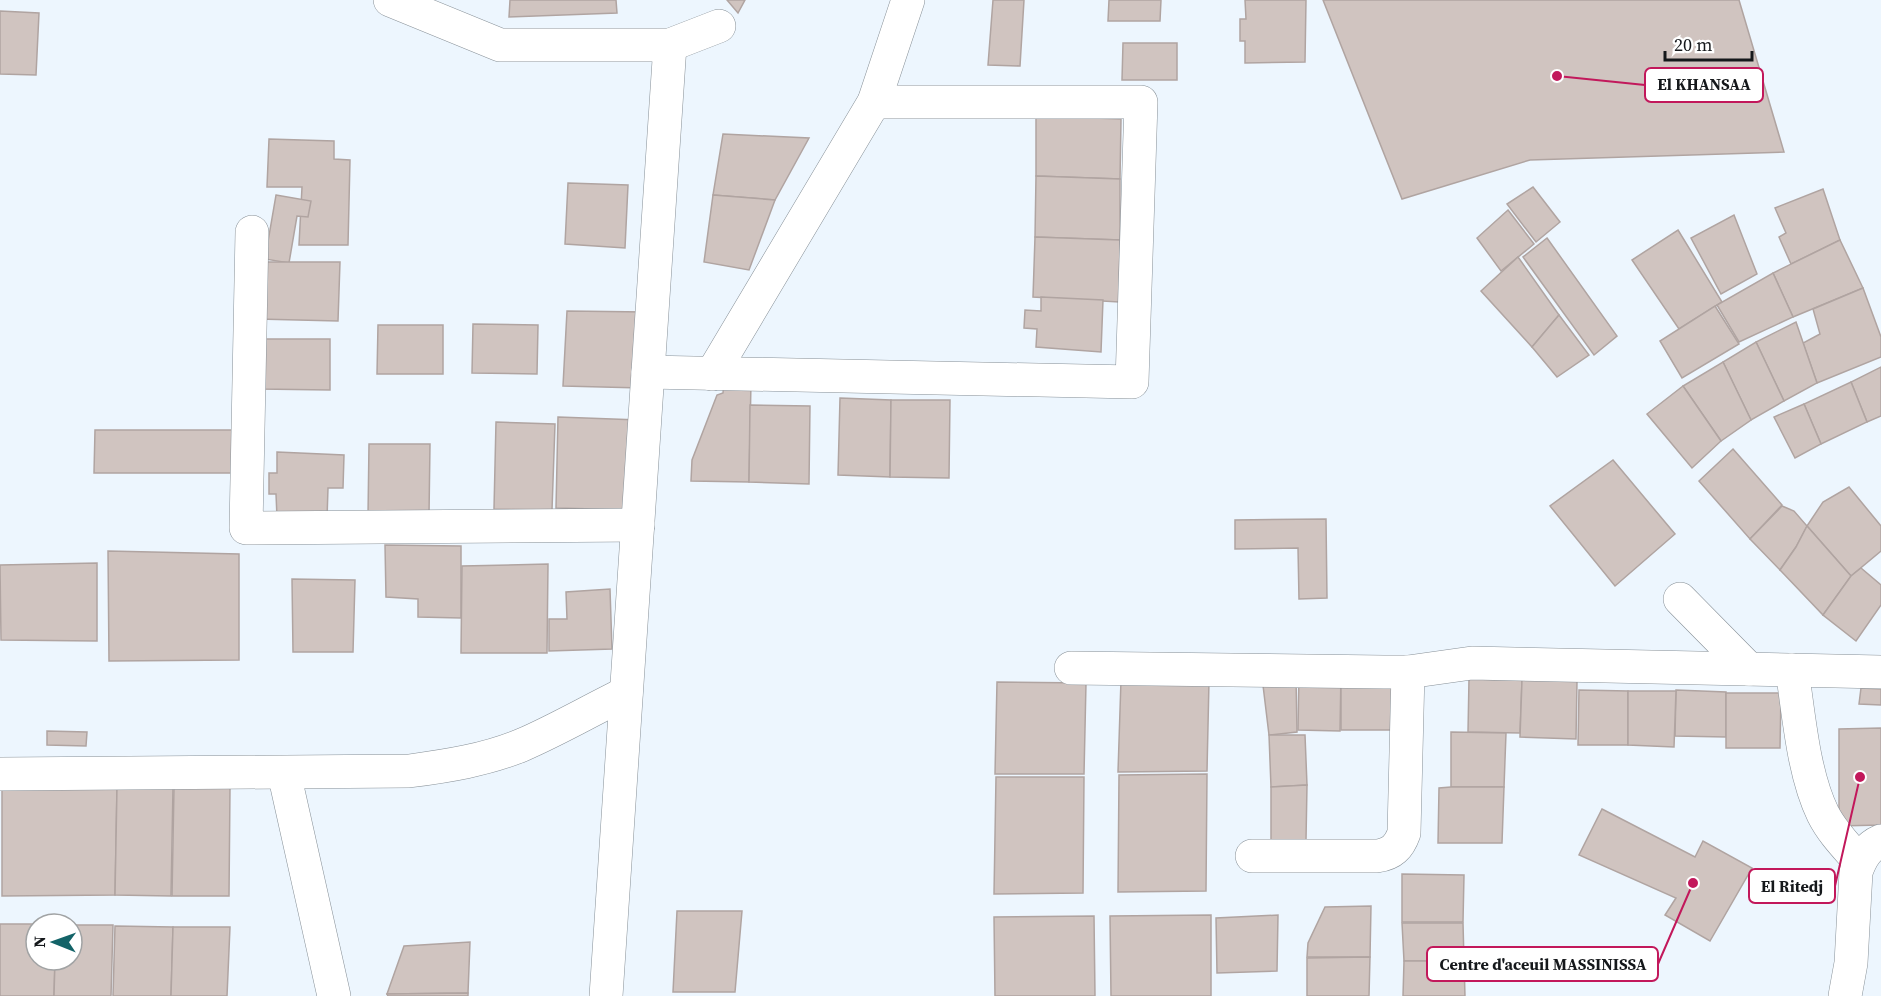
<svg xmlns="http://www.w3.org/2000/svg" width="1881" height="996" viewBox="0 0 1881 996" font-family="'Source Serif 4',serif">
  <rect width="100%" height="100%" fill="#edf6fe"/>
  <g fill="#d0c4c0" stroke="#b0a4a1" stroke-width="1.5">
    <path d="M510,0H616L617,13L509,17Z"/>
    <path d="M727,0H745L738,13Z"/>
    <path d="M993,0H1024L1020,66L988,65Z"/>
    <path d="M1109,0H1161L1160,21H1108Z"/>
    <path d="M1245,0H1306L1305,62L1245,63V41H1240V19H1246Z"/>
    <path d="M1323,0H1739L1784,152L1530,160L1402,199Z"/>
    <path d="M0,11L39,13L36,75L0,74Z"/>
    <path d="M1123,43H1177V80H1122Z"/>
    <path d="M1036,116L1121,119L1120,179L1036,176Z"/>
    <path d="M723,134L809,138L775,200L713,195Z"/>
    <path d="M269,139L334,141V159L350,160L348,245H299L302,187H267Z"/>
    <path d="M1036,176L1120,179V240L1035,237Z"/>
    <path d="M568,183L628,185L625,248L565,244Z"/>
    <path d="M1533,187L1560,222L1536,242L1507,204Z"/>
    <path d="M1823,189L1840,240L1791,264L1779,237L1786,233L1775,208Z"/>
    <path d="M276,195L311,201L308,217L297,216L289,263L265,259Z"/>
    <path d="M713,195L775,200L749,270L704,262Z"/>
    <path d="M1508,210L1534,244L1501,271L1477,238Z"/>
    <path d="M1734,215L1757,274L1721,294L1691,238Z"/>
    <path d="M1678,230L1722,302L1679,329L1632,260Z"/>
    <path d="M1035,237L1120,240L1119,302L1033,297Z"/>
    <path d="M1547,238L1617,336L1594,355L1523,257Z"/>
    <path d="M1840,240L1863,288L1793,317L1773,273Z"/>
    <path d="M1518,257L1559,315L1532,347L1481,291Z"/>
    <path d="M260,262H340L338,321L258,319Z"/>
    <path d="M1773,273L1793,317L1739,342L1717,305Z"/>
    <path d="M1863,288L1881,337V357L1817,383L1803,343L1820,334L1813,309Z"/>
    <path d="M1041,297L1103,300L1101,352L1036,347L1037,329L1024,328L1025,310L1041,311Z"/>
    <path d="M1715,306L1739,344L1682,378L1660,341Z"/>
    <path d="M567,311L645,312L641,388L563,386Z"/>
    <path d="M1559,315L1589,355L1557,377L1532,347Z"/>
    <path d="M1796,322L1817,383L1784,401L1756,342Z"/>
    <path d="M473,324L538,325L537,374L472,373Z"/>
    <path d="M378,325H443V374H377Z"/>
    <path d="M261,339H330V390L259,389Z"/>
    <path d="M1756,342L1784,401L1751,420L1723,362Z"/>
    <path d="M1723,362L1751,420L1721,441L1683,386Z"/>
    <path d="M1881,367V416L1867,422L1851,382Z"/>
    <path d="M724,382H751L749,482L691,481L692,460L717,395L723,393Z"/>
    <path d="M1851,382L1867,422L1821,444L1804,404Z"/>
    <path d="M1683,386L1721,441L1692,468L1647,414Z"/>
    <path d="M840,398L891,400L890,477L838,475Z"/>
    <path d="M891,400H950L949,478L890,477Z"/>
    <path d="M1804,404L1821,444L1795,458L1774,417Z"/>
    <path d="M750,405L810,406L809,484L749,482Z"/>
    <path d="M558,417L639,420L634,510L556,508Z"/>
    <path d="M496,422L555,424L552,510L494,509Z"/>
    <path d="M95,430H243V473H94Z"/>
    <path d="M369,444H430L429,515L368,516Z"/>
    <path d="M1733,449L1782,505L1750,539L1699,481Z"/>
    <path d="M277,452L344,455L343,488H328L327,519L277,517L276,494H269V473H277Z"/>
    <path d="M1613,460L1675,534L1615,586L1550,506Z"/>
    <path d="M1849,487L1881,526V551L1851,576L1807,526L1823,502Z"/>
    <path d="M1782,506L1794,511L1807,526L1796,547L1780,570L1750,539Z"/>
    <path d="M1326,519L1327,598L1299,599L1298,548L1235,549V520Z"/>
    <path d="M1807,526L1851,576L1823,615L1780,570L1796,547Z"/>
    <path d="M385,545L461,546V618L418,617V599L386,597Z"/>
    <path d="M108,551L239,554V660L109,661Z"/>
    <path d="M97,563V641L1,640L0,565Z"/>
    <path d="M548,564L547,653H461L462,566Z"/>
    <path d="M1861,568L1881,585V605L1856,641L1823,615L1851,576Z"/>
    <path d="M292,579L355,580L353,652H293Z"/>
    <path d="M610,589L612,649L549,651V619H567L566,592Z"/>
    <path d="M1341,673L1340,731L1298,730L1299,674Z"/>
    <path d="M1341,674L1393,675V730H1341Z"/>
    <path d="M1262,677H1296L1297,732L1269,735Z"/>
    <path d="M1469,679L1522,680L1520,733L1468,732Z"/>
    <path d="M1121,680L1209,681L1207,771L1118,772Z"/>
    <path d="M1522,680L1577,681L1576,739L1520,737Z"/>
    <path d="M997,682L1086,683L1084,774H995Z"/>
    <path d="M1861,688L1881,689V705L1859,704Z"/>
    <path d="M1579,690L1628,691V745H1578Z"/>
    <path d="M1676,690L1726,692V737L1675,736Z"/>
    <path d="M1628,691H1676L1674,747L1628,745Z"/>
    <path d="M1726,693H1781L1780,748H1726Z"/>
    <path d="M1881,728V825L1839,826V729Z"/>
    <path d="M47,731L87,732L86,746L47,745Z"/>
    <path d="M1451,732L1506,733L1504,787H1451Z"/>
    <path d="M1269,735H1305L1307,785L1271,787Z"/>
    <path d="M1207,774L1206,891L1118,892L1119,775Z"/>
    <path d="M996,777H1084L1083,893L994,894Z"/>
    <path d="M1307,785L1306,840H1271V787Z"/>
    <path d="M2,786L117,787L115,895L2,896Z"/>
    <path d="M117,787H173L171,896L115,895Z"/>
    <path d="M174,787L230,788L229,896H172Z"/>
    <path d="M1451,787H1504L1502,843H1438L1439,788Z"/>
    <path d="M1602,809L1695,857L1703,841L1752,868L1710,941L1665,915L1676,898L1579,855Z"/>
    <path d="M1402,874L1464,875L1463,922H1402Z"/>
    <path d="M1371,906L1370,957H1307L1308,943L1325,907Z"/>
    <path d="M677,911H742L735,992H673Z"/>
    <path d="M1211,915V996H1111L1110,916Z"/>
    <path d="M1278,915L1277,971L1217,973L1216,918Z"/>
    <path d="M1094,916L1095,996H995L994,917Z"/>
    <path d="M1402,923H1463L1464,961H1404Z"/>
    <path d="M0,924H36V960H55L54,996H0Z"/>
    <path d="M72,925H113L111,996H54L55,960H72Z"/>
    <path d="M115,926L173,927L171,996H113Z"/>
    <path d="M173,927H230L227,996H171Z"/>
    <path d="M470,942L468,993L387,994L404,946Z"/>
    <path d="M1370,957L1369,996H1307V958Z"/>
    <path d="M1404,961H1464L1465,996H1403Z"/>
    <path d="M468,993V996H388L387,994Z"/>
  </g>
  <g fill="none" stroke-linecap="round" stroke-linejoin="round">
    <g stroke="#889198" stroke-width="34">
      <g id="minor">
        <path d="M390,0L500,45H670L719,26"/>
        <path d="M252,232L246,528L638,525"/>
        <path d="M648,372L1132,382L1141,102H874"/>
        <path d="M712,374L874,102L908,0"/>
        <path d="M1680,599L1749,669"/>
        <path d="M1071,668L1384,672H1408L1472,663L1881,672"/>
        <path d="M1792,670C1799,715 1803,773 1823,814C1832,832 1846,846 1859,861"/>
        <path d="M284,773L334,996"/>
        <path d="M0,774L409,771C447,766 486,760 522,745C557,730 591,710 626,693"/>
        <path d="M1252,856H1377C1392,854 1399,847 1404,833L1408,672"/>
        <path d="M606,996L670,45"/>
        <path d="M1845,996L1851,963L1856,872C1861,858 1867,847 1881,841"/>
      </g>
    </g>
    <use href="#minor" stroke="#fff" stroke-width="33"/>
  </g>
  <path fill="none" stroke="#c2185b" stroke-width="2" d="M1557 76L1645 85M1860 777L1835 886M1693 883L1658 964"/>
  <g fill="#c2185b" stroke="#fff" stroke-width="2">
    <circle cx="1557" cy="76" r="6"/>
    <circle cx="1860" cy="777" r="6"/>
    <circle cx="1693" cy="883" r="6"/>
  </g>
  <g fill="#fff" stroke="#c2185b" stroke-width="2">
    <rect x="1645" y="68" width="118" height="34" rx="6"/>
    <rect x="1749" y="869" width="86" height="34" rx="6"/>
    <rect x="1427" y="947" width="231" height="34" rx="6"/>
  </g>
  <g font-size="16" text-anchor="middle" font-weight="bold" fill="#15181b">
    <text x="1704" y="90">El KHANSAA</text>
    <text x="1792" y="892">El Ritedj</text>
    <text x="1543" y="970">Centre d'aceuil MASSINISSA</text>
  </g>
  <g transform="translate(54 942) rotate(271)"><circle r="28" fill="#ffffff" stroke="#a1a3a4" stroke-width="1.5"/>
  <path d="M0-4.5L10 22L0 15L-10 22Z" fill="#136368"/>
  <text y="-9" font-size="16" font-weight="bold" text-anchor="middle" fill="#15181b">N</text>
  </g>
  <path d="M1665 51v9h87v-9" fill="none" stroke="#15181b" stroke-width="3"/>
  <text x="1674" y="51" font-size="18" fill="#15181b" stroke="#ffffff" stroke-width="4.5" paint-order="stroke">20 m</text>
</svg>
